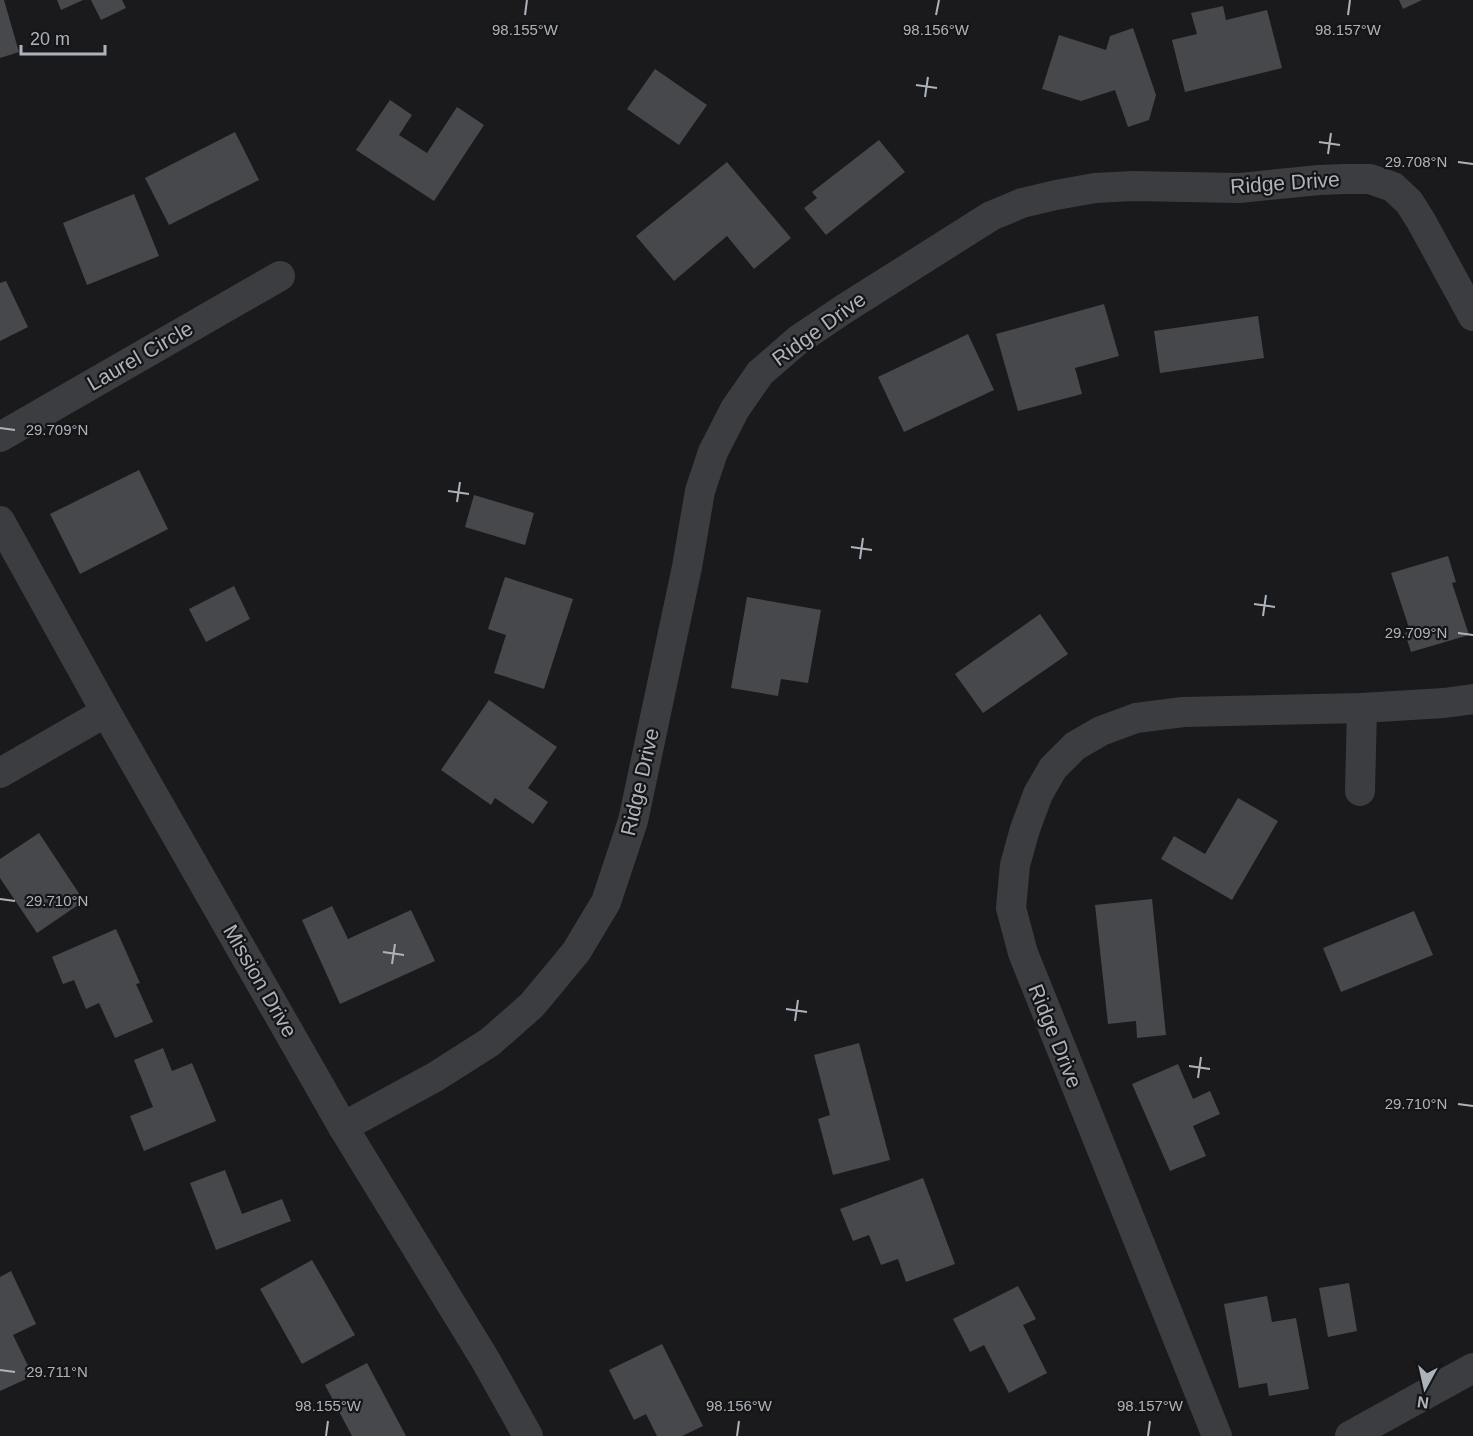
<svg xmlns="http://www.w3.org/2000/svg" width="1473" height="1436" viewBox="0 0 1473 1436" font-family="Arial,sans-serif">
  <rect width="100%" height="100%" fill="#1a1a1c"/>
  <g fill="#47484c">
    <path d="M0,0H4L19,52L0,58Z"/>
    <path d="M57,0H83L61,10Z"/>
    <path d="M91,0H122L126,8L101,20Z"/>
    <path d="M1399,0H1422L1403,9Z"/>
    <path d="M1223,6L1226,20L1267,10L1282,68L1185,92L1172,40L1197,34L1191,13Z"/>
    <path d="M1133,28L1156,95L1149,120L1128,127L1115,90L1081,101L1042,89L1059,35L1106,50L1110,36Z"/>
    <path d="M655,69L707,105L679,145L627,109Z"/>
    <path d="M390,100L412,115L399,135L427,153L457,107L484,125L434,201L356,150Z"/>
    <path d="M235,132L259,180L169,225L145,178Z"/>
    <path d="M879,140L905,172L826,235L804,208L817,198L812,192Z"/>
    <path d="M727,162L791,238L754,269L727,236L674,281L636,236Z"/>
    <path d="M134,194L159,256L87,285L63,223Z"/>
    <path d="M6,281L28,327L0,341V283Z"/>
    <path d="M1104,304L1119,356L1075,368L1082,394L1018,411L996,334Z"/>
    <path d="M1258,316L1264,358L1160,373L1154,331Z"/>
    <path d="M968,334L994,390L904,432L878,377Z"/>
    <path d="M139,470L168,529L80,574L50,514Z"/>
    <path d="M474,495L534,513L525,545L465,527Z"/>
    <path d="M1448,556L1456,582L1452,583L1469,635L1411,652L1405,633L1410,631L1391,573Z"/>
    <path d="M505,577L573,599L544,689L494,673L506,635L488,629Z"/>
    <path d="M234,586L250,619L206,642L189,609Z"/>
    <path d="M747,597L821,610L808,683L781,679L778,696L731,688Z"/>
    <path d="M1040,614L1068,654L983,713L955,674Z"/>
    <path d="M489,700L557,747L528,788L548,802L533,824L495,798L491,805L441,770Z"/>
    <path d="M1238,798L1278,821L1232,900L1161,859L1174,836L1205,854Z"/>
    <path d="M39,833L84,901L37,933L0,878V859Z"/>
    <path d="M1152,899L1166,1035L1137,1038L1136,1021L1108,1024L1095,905Z"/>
    <path d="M332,906L348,939L411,910L435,961L340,1004L302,920Z"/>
    <path d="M1414,911L1433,955L1341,992L1323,948Z"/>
    <path d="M116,929L140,983L136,984L153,1022L115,1038L99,1003L86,1009L74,980L63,984L52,957Z"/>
    <path d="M859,1043L890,1160L833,1175L818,1119L830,1115L814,1055Z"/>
    <path d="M163,1048L172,1071L192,1063L216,1121L144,1151L130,1116L153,1107L134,1060Z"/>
    <path d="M1178,1064L1193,1099L1210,1091L1220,1114L1193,1126L1206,1156L1170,1171L1132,1084Z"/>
    <path d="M225,1170L242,1214L282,1199L291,1221L216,1250L190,1183Z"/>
    <path d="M923,1178L955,1264L906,1282L898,1259L881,1265L869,1235L853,1241L840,1209Z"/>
    <path d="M312,1260L355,1335L302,1364L260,1289Z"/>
    <path d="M11,1271L36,1324L13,1335L33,1376L0,1391V1277Z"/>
    <path d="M1349,1283L1357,1331L1328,1337L1319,1288Z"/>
    <path d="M1018,1286L1036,1319L1023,1325L1047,1373L1009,1393L984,1345L970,1352L953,1319Z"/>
    <path d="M1267,1296L1272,1322L1296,1318L1309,1389L1269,1396L1267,1383L1239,1388L1224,1304Z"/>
    <path d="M662,1344L703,1426L682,1436H657L646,1414L634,1420L609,1370Z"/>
    <path d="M367,1363L406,1436H352L325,1385Z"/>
  </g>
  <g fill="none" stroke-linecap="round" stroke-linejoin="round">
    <g stroke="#3b3d41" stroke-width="30">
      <path d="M0,437L280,276"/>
      <path d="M0,521L106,712L343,1127L486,1361L528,1436"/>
      <path d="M0,773L106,712"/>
      <path d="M1360,791L1362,708"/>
      <path d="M343,1127L435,1077L490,1042L532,1005L576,952L606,902L633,821L687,567L700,491L713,452L735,409L760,373L798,340L844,309L991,216L1022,203L1056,195L1095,188L1133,186L1239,188L1319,180L1344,179H1370L1393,187L1409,202L1421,221L1473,316"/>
      <path d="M1217,1436L1023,953L1011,908L1015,865L1025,829L1038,794L1053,768L1075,746L1101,731L1136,718L1183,712L1362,708L1444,703L1473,699"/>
      <path d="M1350,1436L1473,1368"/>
    </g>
  </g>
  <path fill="none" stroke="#adb3bb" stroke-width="2" d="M525,15L527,0M936,15L939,0M1348,15L1350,0M916,85L937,88M925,97L928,77M1319,142L1340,145M1328,154L1331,133M1458,162L1473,164M0,428L15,430M448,491L469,494M457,502L460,482M851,547L872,550M860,559L863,538M1254,604L1275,607M1263,616L1266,595M1458,633L1473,635M0,899L15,901M383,952L404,955M392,964L395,944M786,1009L807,1012M795,1021L798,1000M1189,1066L1210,1069M1198,1078L1201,1057M1458,1104L1473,1106M0,1370L15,1372M326,1436L328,1421M737,1436L739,1421M1148,1436L1150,1421"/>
  <g text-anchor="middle" stroke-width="4.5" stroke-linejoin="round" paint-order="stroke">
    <g font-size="21" fill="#adb3bb" stroke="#151517">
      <text transform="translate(1285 183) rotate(-4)" y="7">Ridge Drive</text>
      <text transform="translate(819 329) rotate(-36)" y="7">Ridge Drive</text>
      <text transform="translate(140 356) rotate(-30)" y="7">Laurel Circle</text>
      <text transform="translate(640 782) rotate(-77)" y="7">Ridge Drive</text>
      <text transform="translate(260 981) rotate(60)" y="7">Mission Drive</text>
      <text transform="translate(1055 1036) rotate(68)" y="7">Ridge Drive</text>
    </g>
  </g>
  <g font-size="15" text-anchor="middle" fill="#adb3bb" stroke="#151517" stroke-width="4.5" stroke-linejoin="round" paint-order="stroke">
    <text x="525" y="35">98.155°W</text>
    <text x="936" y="35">98.156°W</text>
    <text x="1348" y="35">98.157°W</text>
    <text x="1416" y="167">29.708°N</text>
    <text x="57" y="435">29.709°N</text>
    <text x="1416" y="638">29.709°N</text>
    <text x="57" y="906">29.710°N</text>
    <text x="1416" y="1109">29.710°N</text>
    <text x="57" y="1377">29.711°N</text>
    <text x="328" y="1411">98.155°W</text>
    <text x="739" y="1411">98.156°W</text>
    <text x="1150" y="1411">98.157°W</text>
  </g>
  <g transform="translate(1425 1388) rotate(188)" stroke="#151517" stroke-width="4.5" paint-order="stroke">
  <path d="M0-4.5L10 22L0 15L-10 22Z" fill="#adb3bb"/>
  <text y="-9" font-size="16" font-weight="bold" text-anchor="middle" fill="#adb3bb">N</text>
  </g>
  <path d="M21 45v9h84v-9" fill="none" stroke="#adb3bb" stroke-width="3"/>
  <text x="30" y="45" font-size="18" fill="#adb3bb" stroke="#151517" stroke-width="4.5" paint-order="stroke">20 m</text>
</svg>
